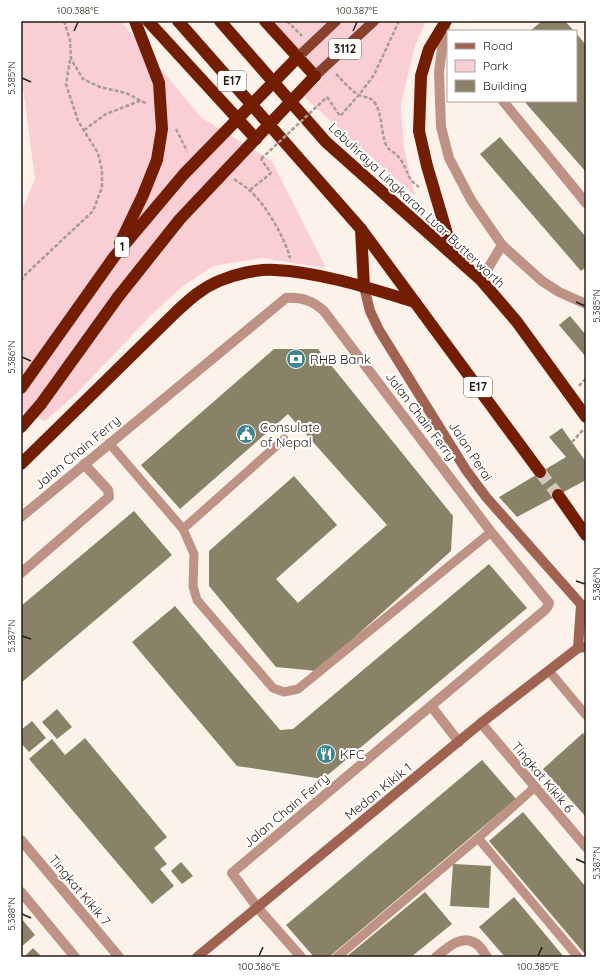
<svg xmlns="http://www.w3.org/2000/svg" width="607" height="978" viewBox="0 0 607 978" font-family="Quicksand,sans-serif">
  <rect width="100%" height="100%" fill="#fdf2e9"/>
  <g fill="#f9cfd5">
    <path d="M21,21H121L202,118L272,161L326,268L262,258L213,266L183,286L152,314L75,395L45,421L21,410V212L35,179L21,73Z"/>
    <path d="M271,21H426L415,46L401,104L404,148L415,196L302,95L322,80Z"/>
  </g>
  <g fill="#8a8266">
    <path d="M542,21H565L574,31H530Z"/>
    <path d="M576,33L586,45V172L524,101H576Z"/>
    <path d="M500,137L586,237V267L581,271L480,154Z"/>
    <path d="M570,316L586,335V357L559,325Z"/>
    <path d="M274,349H318L453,516L451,551L317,671L276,667L209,586V551L294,476L337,525L276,579L298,603L387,525L288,414L180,509L141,465Z"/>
    <path d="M562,428L586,462V480L517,517L499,497L566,457L549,437Z"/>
    <path d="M134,511L172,555L21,683V606Z"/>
    <path d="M489,564L527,608L323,779L237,766L132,642L175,606L280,730L293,729Z"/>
    <path d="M57,709L72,727L57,739L42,722Z"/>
    <path d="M32,721L46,738L29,752L21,743V730Z"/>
    <path d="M583,733L586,737V817L543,769Z"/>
    <path d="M85,738L167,837L154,848L167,864L160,869L174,886L152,904L29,759L52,739L65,755Z"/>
    <path d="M482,760L516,799L329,957H314L286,925Z"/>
    <path d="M523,812L586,887V951L584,953L489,841Z"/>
    <path d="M181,862L193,876L182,884L171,871Z"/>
    <path d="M453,864L491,866L489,908L450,906Z"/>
    <path d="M425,892L452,924L411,957H346Z"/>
    <path d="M514,897L564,957H505L479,927Z"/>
    <path d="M21,918L35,935L21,947Z"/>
    <path d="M33,948L42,957H24Z"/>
  </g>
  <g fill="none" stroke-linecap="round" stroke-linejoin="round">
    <path stroke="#d2c7be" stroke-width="12" stroke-dasharray="12 6" stroke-linecap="butt" d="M540,472L558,495"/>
    <g stroke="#a79d94" stroke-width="2.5" stroke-dasharray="4 2" stroke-linecap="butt">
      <path d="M64,21L70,40L71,59L83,79L100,87L126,93L147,104"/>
      <path d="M287,21L302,36"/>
      <path d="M336,74C343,81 350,90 359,95C365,98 370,96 375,103C382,114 381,130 385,142C387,151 396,152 401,160C408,171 407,179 419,187"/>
      <path d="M327,97L340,116L359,95L374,75L399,21"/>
      <path d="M176,129L187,151"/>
      <path d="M84,130L106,114L142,100"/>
      <path d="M234,179C239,183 245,186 249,190C265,203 285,238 290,258"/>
      <path d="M250,190L271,173L261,159"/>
      <path d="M21,281L25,275L93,211L102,187V170L98,153L78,121L66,84L70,60"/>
      <path d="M579,386L586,378"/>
      <path d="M572,442L583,430"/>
    </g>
    <g stroke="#be9386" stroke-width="9">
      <path d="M109,443L183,529L194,554L193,586L197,600L273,688L284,692L298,689L491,532"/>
      <path d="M183,529L284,439"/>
      <path d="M549,671L586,715"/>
      <path d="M478,838L578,957"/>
      <path d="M337,957L478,838L535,787"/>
    </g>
    <g stroke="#be9386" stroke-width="10">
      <path d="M445,26L439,72L441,127L449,158L471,200L502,245L542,281L559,292L586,304"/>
      <path d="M503,101L586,203"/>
      <path d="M481,280L502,245"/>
      <path d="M21,517L286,298C302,297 313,301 324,311L491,532L549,603L548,606L545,610L232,873L257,907L301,957"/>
      <path d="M21,573L109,497L108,490L84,464"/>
      <path d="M431,706L459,742"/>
      <path d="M481,723L586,847"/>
      <path d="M21,840L119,957"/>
      <path d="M21,892L75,957"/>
      <path d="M436,957C446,949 461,934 475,943C480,945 484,953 487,957"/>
    </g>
    <g stroke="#a06352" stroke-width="10">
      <path d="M364,287L370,311L379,330L466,470L486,497L586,610"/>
      <path d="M578,648L581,605"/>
      <path d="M197,957L481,723L578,648L586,647"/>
    </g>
    <g stroke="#731e02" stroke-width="12">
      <path d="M148,21L256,139"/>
      <path d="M178,21L361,229L540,472"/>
      <path d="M220,21L326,142L481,280L517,322L586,417"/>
      <path d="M265,21L315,76"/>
      <path d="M446,21L429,49L421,76L419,131L427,166L453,254"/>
      <path d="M361,229L364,287"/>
      <path d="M21,427L41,404L118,297"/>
      <path d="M21,464L177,311C190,299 202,288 219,281C235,274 257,269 275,270C320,272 372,289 415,302"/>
      <path d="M558,495L586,535"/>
    </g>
    <path stroke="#a79d94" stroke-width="2.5" stroke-dasharray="4 2" stroke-linecap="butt" d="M261,159L327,97"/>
    <g stroke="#89402c" stroke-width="10">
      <path d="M298,57L336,21"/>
      <path d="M315,76L374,21"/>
    </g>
    <g stroke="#731e02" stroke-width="12">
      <path d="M120,243L143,195L157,160L162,129L159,83L135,21"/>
      <path d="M118,297L180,219L315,76"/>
      <path d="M21,388L114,257L184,174L298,57"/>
    </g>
  </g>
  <path fill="none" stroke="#261d14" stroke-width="1.5" d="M74,31L78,22M353,31L357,22M22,78L31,82M576,302L585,306M22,357L31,361M576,581L585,584M22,636L31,639M576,859L585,863M22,914L31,918M259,956L263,947M538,956L542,947"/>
  <defs>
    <g id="bank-disc" transform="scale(1)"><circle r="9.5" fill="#408692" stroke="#fff"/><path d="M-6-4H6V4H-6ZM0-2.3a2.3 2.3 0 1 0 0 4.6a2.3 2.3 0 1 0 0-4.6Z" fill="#fff"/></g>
    <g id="civic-disc" transform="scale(1)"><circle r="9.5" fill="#408692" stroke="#fff"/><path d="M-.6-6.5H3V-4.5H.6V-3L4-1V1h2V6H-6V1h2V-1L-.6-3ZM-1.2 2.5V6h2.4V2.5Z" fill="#fff"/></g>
    <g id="restaurant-disc" transform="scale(1)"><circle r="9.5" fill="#408692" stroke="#fff"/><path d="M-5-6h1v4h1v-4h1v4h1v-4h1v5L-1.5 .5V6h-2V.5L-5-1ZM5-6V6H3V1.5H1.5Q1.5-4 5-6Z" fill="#fff"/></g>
  </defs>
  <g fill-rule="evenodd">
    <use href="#bank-disc" x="296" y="359"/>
    <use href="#civic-disc" x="246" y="434"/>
    <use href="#restaurant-disc" x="326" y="754"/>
  </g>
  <g text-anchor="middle" stroke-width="4" stroke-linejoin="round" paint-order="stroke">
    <g fill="#fff" stroke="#67615a" stroke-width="1">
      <rect x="329" y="39" width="32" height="20" rx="3"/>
      <rect x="218" y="71" width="28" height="20" rx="3"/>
      <rect x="115" y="237" width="14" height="20" rx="3"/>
      <rect x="464" y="377" width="28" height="20" rx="3"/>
    </g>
    <g font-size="12" font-weight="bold" fill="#261d14">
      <text x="345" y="53">3112</text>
      <text x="232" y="85">E17</text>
      <text x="122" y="251">1</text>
      <text x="478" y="391">E17</text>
    </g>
    <g font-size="13" fill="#261d14" stroke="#fff">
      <text transform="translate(417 205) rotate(43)" y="5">Lebuhraya Lingkaran Luar Butterworth</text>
      <text transform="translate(421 416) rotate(53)" y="5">Jalan Chain Ferry</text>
      <text transform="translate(471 451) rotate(57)" y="5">Jalan Perai</text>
      <text transform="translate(77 452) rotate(-40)" y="5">Jalan Chain Ferry</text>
      <text transform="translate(543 777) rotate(50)" y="5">Tingkat Kikik 6</text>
      <text transform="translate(378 791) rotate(-39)" y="5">Medan Kikik 1</text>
      <text transform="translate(286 810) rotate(-40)" y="5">Jalan Chain Ferry</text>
      <text transform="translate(80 890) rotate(50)" y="5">Tingkat Kikik 7</text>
    </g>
    <g font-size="13" fill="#261d14" stroke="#fff" text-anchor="start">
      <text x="310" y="364">RHB Bank</text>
      <text x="260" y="432">Consulate<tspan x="260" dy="15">of Nepal</tspan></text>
      <text x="340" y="759">KFC</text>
    </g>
  </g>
  <rect width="607" height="978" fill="none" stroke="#ffffff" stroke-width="44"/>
  <rect x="447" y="30" width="130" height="72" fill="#ffffff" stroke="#a8a5a1"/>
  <rect x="455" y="43" width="20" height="6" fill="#a06352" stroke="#a8a5a1"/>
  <text x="483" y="50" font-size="12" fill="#261d14">Road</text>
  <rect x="455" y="60" width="20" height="12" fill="#f9cfd5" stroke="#a8a5a1"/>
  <text x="483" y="70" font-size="12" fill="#261d14">Park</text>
  <rect x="455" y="80" width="20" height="12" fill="#8a8266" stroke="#a8a5a1"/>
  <text x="483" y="90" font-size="12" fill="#261d14">Building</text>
  <rect x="22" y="22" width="563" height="934" fill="none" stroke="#261d14" stroke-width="1.5"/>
  <g font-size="10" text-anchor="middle" fill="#261d14">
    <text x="78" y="14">100.388°E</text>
    <text x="357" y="14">100.387°E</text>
    <text transform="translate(11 78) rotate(-90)" y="4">5.385°N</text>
    <text transform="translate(596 306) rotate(-90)" y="4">5.385°N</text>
    <text transform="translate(11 357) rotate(-90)" y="4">5.386°N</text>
    <text transform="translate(596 584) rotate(-90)" y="4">5.386°N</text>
    <text transform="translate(11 636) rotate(-90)" y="4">5.387°N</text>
    <text transform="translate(596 863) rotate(-90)" y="4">5.387°N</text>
    <text transform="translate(11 914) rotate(-90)" y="4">5.388°N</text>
    <text x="259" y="970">100.386°E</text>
    <text x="538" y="970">100.385°E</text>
  </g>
</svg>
